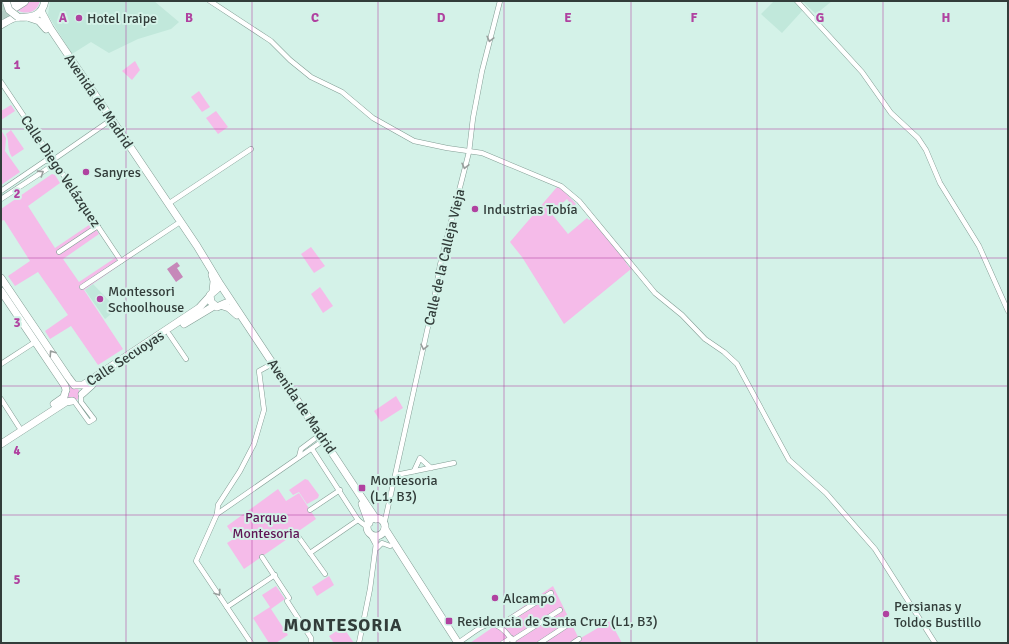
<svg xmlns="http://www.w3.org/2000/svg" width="1009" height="644" viewBox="0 0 1009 644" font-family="Signika,sans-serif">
  <rect width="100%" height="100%" fill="#d4f2e8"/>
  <g fill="#c1e8db">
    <path d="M50,1H154L179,22L171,29L138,39L109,53L91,42L72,54L48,15Z"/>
    <path d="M774,1H794L803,10L782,33L761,14Z"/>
    <path d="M802,1H832L816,14Z"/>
    <path d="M93,284L117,309L105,319L85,290Z"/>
  </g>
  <g fill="#f5bbe9">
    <path d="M31,1H40C37,13 27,15 16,10Z"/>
    <path d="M135,61L140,70L132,80L122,71Z"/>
    <path d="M199,91L210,107L202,112L191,97Z"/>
    <path d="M11,105L15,111L1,120V111Z"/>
    <path d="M216,111L228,127L218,134L206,118Z"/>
    <path d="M1,130L6,138L5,151L20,172L1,185Z"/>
    <path d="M11,130L24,149L12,157C6,148 10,142 6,134Z"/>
    <path d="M52,174L55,175L60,183L28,206L55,248L92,223L99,234L63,259L79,282L115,258L120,265L84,290L123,349L98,365L71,326L50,339L45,331L68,315L38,272L15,286L8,276L30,261L4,220L1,221V209Z"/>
    <path d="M557,187L563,190L576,204L573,207L567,199L551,213L568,234L587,218L589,220L591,219L626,260V263L631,269L564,324L522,257L510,242Z"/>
    <path d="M311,247L325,266L314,273L301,254Z"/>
    <path d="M320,287L333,306L323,313L311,294Z"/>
    <circle cx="73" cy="394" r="7"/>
    <path d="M396,396L403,408L381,422L374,411Z"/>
    <path d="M305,479L308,480L319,495L318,498L307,504L299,492L293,495L289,490Z"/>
    <path d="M278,489L286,501L299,493L316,519L244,569L227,543L235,538L227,526Z"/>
    <path d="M329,576L334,585L317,596L312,587Z"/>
    <path d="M276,586L285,599L271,609L288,635L276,643H269L253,618L270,607L262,595Z"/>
    <path d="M553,586L579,639L610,621L622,643H470Z"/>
    <path d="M343,627L354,643H334L329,636Z"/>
  </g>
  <path fill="#c688b9" d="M177,262L180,266L177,268L183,277L176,282L167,269Z"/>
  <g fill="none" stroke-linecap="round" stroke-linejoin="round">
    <g stroke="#b4cec5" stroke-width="9" stroke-dasharray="9 4.5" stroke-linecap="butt">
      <path d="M1,8L10,2"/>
      <path d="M1,17L13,8"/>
    </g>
    <g stroke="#829d94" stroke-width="5.5">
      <g id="street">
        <path d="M210,1L271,41L290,60L311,77L342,92L373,118L414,141L447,148L482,153L561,186L579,201L655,293L682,315L705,339L724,352L737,364L789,460L826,493L875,549L935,643"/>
        <path d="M797,1L862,72L891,113L918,138L926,150L940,183L979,246L1008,311"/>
        <path d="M1,82L121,261"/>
        <path d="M1,191L45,161L53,160L108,122"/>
        <path d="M1,199L50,167L53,160"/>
        <path d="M168,204L251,149"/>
        <path d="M59,252L98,226"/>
        <path d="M82,287L177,224"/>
        <path d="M169,334L186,359"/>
        <path d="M1,364L35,342"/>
        <path d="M1,399L19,427"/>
        <path d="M74,401L89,422L94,419L81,402V397"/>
        <path d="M299,457L301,449L317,437"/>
        <path d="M414,471L420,458L431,468"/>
        <path d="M396,475L454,463"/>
        <path d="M310,510L340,490"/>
        <path d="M217,514L218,505L240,471L254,444L264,410L259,371L270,365"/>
        <path d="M358,520L367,527"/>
        <path d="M384,525L435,295L440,265L469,152L473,118L482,71L500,1"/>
        <path d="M370,534L376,545"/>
        <path d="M297,535L325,574"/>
        <path d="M377,548L382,543L390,546"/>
        <path d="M310,553L358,520L312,449"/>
        <path d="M262,557L289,598"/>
        <path d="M287,601L311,638V643"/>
        <path d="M227,607L275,575"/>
        <path d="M500,625L551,593"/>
        <path d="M513,640L560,610"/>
        <path d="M251,643L196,561L217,514L321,442"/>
        <path d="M359,643L370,589L377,536"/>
        <path d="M458,643C484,626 493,611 514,643"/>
        <path d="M503,643L511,638"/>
        <path d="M540,643L569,624"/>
        <path d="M573,643L579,639"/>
      </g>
    </g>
    <g stroke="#829d94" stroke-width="8">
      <g id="secondary">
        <path d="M1,278L68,377L74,385"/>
        <path d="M1,291L65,386L66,390"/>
        <path d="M184,324L214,306"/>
        <path d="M76,385H83L199,308L209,297"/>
        <path d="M82,394L92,385"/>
        <path d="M54,404L64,397L65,393"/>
        <path d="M1,444L66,402L72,401"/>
      </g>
    </g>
    <g stroke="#829d94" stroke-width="8">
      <g id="primary">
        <path d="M41,11L50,28L197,246L220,284L376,519"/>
        <path d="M30,18L39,21L46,29"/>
        <path d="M1,25C6,22 13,17 19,17C32,18 42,16 45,1"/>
        <path d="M212,275L214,281L213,291"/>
        <path d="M217,289L210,295L211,302L217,307L226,303"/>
        <path d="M223,306L229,308L237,315"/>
        <path d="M362,504L369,523"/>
        <circle cx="376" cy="527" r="9"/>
        <path d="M385,529L458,643"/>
      </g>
    </g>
    <g stroke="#829d94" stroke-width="10">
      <g id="highway">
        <path d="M10,2L12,1"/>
        <path d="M13,8L24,1"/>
      </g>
    </g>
    <use href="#street" stroke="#fff" stroke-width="4.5"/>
    <use href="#secondary" stroke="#fff" stroke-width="7"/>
    <use href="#primary" stroke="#fff" stroke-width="7"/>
    <use href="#highway" stroke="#fff" stroke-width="9"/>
    <g stroke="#829d94" stroke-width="8" stroke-linecap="butt">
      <path id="primary-bridge" d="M6,1L9,10L18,17"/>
    </g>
    <use href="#primary-bridge" stroke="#fff" stroke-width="7"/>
  </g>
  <defs><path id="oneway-chevron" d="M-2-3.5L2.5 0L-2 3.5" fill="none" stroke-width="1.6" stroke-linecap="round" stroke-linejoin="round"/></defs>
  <g stroke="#989e9c">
    <use href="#oneway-chevron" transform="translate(490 39) rotate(104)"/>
    <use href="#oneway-chevron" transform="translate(465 166) rotate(103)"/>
    <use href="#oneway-chevron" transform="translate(41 173) rotate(-33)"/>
    <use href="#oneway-chevron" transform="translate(424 347) rotate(102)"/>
    <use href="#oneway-chevron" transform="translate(52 353) rotate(-124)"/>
    <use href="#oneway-chevron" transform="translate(218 593) rotate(57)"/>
  </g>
  <path fill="none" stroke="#b042a0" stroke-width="1" stroke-opacity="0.55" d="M126,1V643M252,1V643M378,1V643M504,1V643M631,1V643M757,1V643M883,1V643M1,129H1008M1,258H1008M1,386H1008M1,515H1008"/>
  <g fill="#b042a0" stroke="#d4f2e8" stroke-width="1.5">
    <circle cx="79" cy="18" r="4"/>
    <circle cx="86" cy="172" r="4"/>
    <circle cx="475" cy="209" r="4"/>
    <circle cx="100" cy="299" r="4"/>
    <rect x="358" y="484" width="8" height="8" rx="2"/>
    <circle cx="495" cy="598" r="4"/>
    <circle cx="886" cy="614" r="4"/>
    <rect x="445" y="617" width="8" height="8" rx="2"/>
  </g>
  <g text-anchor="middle" stroke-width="4" stroke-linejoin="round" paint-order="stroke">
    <g font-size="14" fill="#323d3a" stroke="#d4f2e8" text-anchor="start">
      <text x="87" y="23">Hotel Iraipe</text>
      <text x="94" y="177">Sanyres</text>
      <text x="483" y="214">Industrias Tobía</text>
      <text x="108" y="296">Montessori<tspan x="108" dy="16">Schoolhouse</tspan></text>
      <text x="370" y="485">Montesoria<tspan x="370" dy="16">(L1, B3)</tspan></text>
      <text x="503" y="603">Alcampo</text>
      <text x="894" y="611">Persianas y<tspan x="894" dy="16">Toldos Bustillo</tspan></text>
      <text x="457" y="626">Residencia de Santa Cruz (L1, B3)</text>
    </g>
    <g font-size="14" fill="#323d3a" stroke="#d4f2e8">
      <text transform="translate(99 101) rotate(56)" y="5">Avenida de Madrid</text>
      <text transform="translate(61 171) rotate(56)" y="5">Calle Diego Velázquez</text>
      <text transform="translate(444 257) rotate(-77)" y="5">Calle de la Calleja Vieja</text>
      <text transform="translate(125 358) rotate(-33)" y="5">Calle Secuoyas</text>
      <text transform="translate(302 406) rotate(56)" y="5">Avenida de Madrid</text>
    </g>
    <g font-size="14" fill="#5e1454" stroke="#d4f2e8">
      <text x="266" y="522">Parque<tspan x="266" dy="16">Montesoria</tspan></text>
    </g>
    <g font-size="18" font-weight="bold" letter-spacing="1" fill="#323d3a" stroke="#d4f2e8">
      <text x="343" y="631">MONTESORIA</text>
    </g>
  </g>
  <g font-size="13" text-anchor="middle" font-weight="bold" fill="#b042a0" stroke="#d4f2e8" stroke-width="4" stroke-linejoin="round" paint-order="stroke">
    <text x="63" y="22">A</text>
    <text x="189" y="22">B</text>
    <text x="315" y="22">C</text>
    <text x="441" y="22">D</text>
    <text x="568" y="22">E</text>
    <text x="694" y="22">F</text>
    <text x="820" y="22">G</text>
    <text x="946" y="22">H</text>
    <text x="17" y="69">1</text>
    <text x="17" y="198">2</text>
    <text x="17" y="327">3</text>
    <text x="17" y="455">4</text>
    <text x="17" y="584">5</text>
  </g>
  <rect width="1009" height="644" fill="none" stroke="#323d3a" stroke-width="4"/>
</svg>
